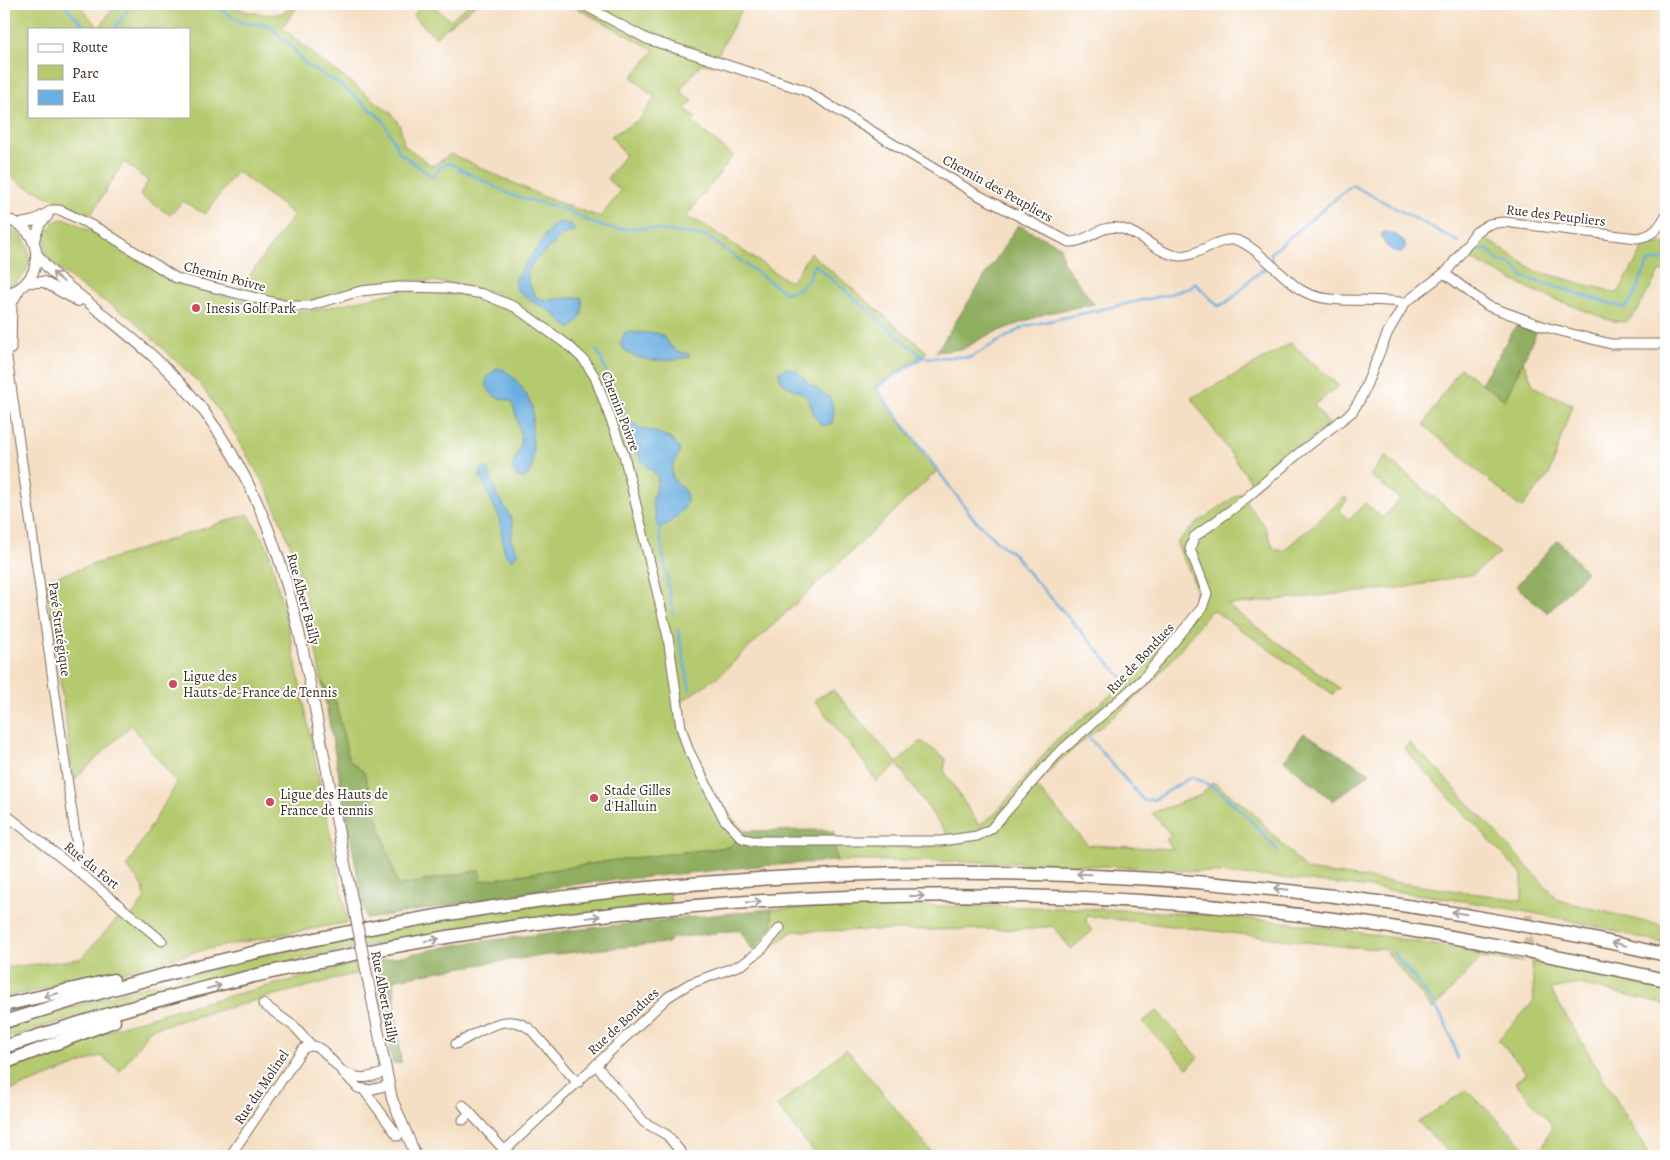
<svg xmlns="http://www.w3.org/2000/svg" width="1670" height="1160" viewBox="0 0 1670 1160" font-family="Alegreya,serif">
  <rect width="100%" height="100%" fill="#fff"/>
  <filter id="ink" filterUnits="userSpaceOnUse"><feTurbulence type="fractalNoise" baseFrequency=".02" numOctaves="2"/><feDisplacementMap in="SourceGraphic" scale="10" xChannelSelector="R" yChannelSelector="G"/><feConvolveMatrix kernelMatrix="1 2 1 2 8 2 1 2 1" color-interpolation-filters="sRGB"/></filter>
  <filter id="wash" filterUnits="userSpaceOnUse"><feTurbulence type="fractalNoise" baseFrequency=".0096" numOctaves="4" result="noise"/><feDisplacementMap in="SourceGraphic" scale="20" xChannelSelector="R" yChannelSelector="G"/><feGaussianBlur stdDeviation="1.12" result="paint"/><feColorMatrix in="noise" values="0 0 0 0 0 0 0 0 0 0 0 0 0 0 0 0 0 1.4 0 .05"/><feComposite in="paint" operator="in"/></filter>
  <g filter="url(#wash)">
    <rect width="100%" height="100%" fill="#f5dfc4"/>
    <g fill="#b5ca6e" stroke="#787a46" fill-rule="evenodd">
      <path d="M4,4H78L99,28L116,4H230L247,12L273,15L285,12L291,4H300L282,27L317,57L392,114L400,126L404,145L432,166L451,154L546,198L600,217L621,191L607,179L625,155L611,136L639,120L655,98L632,77L655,50L569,4H745L712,65L701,64L680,90L693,101L685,109L696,117L692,122L733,156L686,217L703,224L788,281H792L810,253L927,352L874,387L937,471L721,674L682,701C688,751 709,796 745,831L729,847L616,860L481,881L480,870L361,893L307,602L290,544L270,495L238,439L201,385L130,317L77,284L50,261L45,252V234L54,222L61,219L69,220L110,241L176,284L292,311H311L403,291L494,297L497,293C466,287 431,278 399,281C366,284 335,298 302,303C283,305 258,295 239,290L294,215L237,171L205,214L183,201L170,215L140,195L148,181L124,162L90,216L21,184L4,171ZM29,29H189V116H29Z"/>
      <path d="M422,4H431L450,20L470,4H476L435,37L413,16Z"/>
      <path d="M4,226C37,234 38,280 4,287Z"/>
      <path d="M1483,237L1536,271L1618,293L1645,245L1666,243V271L1659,272L1636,313L1626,322L1612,321L1534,291L1467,257Z"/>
      <path d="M1291,343L1339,386L1314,405L1329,424L1252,483L1191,398L1241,372Z"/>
      <path d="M1523,361L1534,387L1572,404L1549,475L1521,508L1424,425L1460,368L1505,400Z"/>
      <path d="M1385,456L1500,553L1473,574L1408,587L1227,605L1339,688L1333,694L1213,610L1208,613C1184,644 1160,677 1130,703C1099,730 1063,753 1036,786L1088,845L1173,849L1166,840L1171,835L1152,813L1201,795L1213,782L1249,809L1307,870L1522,900V875L1418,764L1404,748L1409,743L1432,764L1558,900L1666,927V944C1632,936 1598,926 1564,919C1325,871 1079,860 836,861L835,846L916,847L954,844L897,764L876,782L866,765L814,700L833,690L897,763L921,741L946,759L944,771L979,825L995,814L1055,741L1131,678L1194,606C1201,581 1184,567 1177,543L1193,526L1240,493L1265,527L1274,549L1283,551L1345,497L1347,500L1339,510L1349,520L1365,503L1382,518L1400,499L1370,475Z"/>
      <path d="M248,514L268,548L290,635L348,922L202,950L101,978L4,997V968L80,959L122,914L129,920L145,898L143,887L127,866L177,783L131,725L74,780L46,580Z"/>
      <path d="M669,891L671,903C573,917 475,928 378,944C252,966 126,1000 4,1039V1029C167,975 337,934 508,909C561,902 615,897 669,891Z"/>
      <path d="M923,906C1040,906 1157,909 1274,921C1358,930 1441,946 1524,962L1481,958L1432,1010L1421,994L1384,949L1349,947L1087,916L1086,922L1092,931L1071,949L1053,926L1032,929L793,931L766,951L752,950L773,926L771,909Z"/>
      <path d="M1532,962L1612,978L1666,991V1005L1580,984L1550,989L1650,1156H1539L1552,1125L1515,1082L1527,1073L1498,1040L1534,1001Z"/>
      <path d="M355,964L357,973L150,1029L120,1071L101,1056L4,1093V1071L116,1028L177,1009Z"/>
      <path d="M1157,1011L1198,1057L1188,1068L1142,1022Z"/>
      <path d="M846,1049L935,1156H865L863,1154L860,1156H817L777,1106Z"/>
      <path d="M1467,1090L1525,1147L1530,1156H1452L1418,1122Z"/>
    </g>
    <g fill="#90ae61" stroke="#666c40">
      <path d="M1018,225L1060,246L1063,262L1094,304L1047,313L988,335L963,349L936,352Z"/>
      <path d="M1516,326L1536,333L1505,400L1481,383Z"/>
      <path d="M1558,540L1586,572L1548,613L1516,586Z"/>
      <path d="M322,682L336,702L349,760L364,772L398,886L480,870L481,881L616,860L729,847L745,831L826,830L834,832L836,861L758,866L585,883L366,919Z"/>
      <path d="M1304,733L1370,773L1333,801L1284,760Z"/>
      <path d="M771,909L773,926L752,950L740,930L673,938L667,943C575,951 483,961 393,980L401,1063L393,1064L372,962L461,944L590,928Z"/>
    </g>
    <g fill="#6bafe0" stroke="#536c7f">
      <path d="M558,222L571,224L575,231C557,235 562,237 549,248C530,265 519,270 537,298L550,300L581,297C585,309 582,320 571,328C562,325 558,316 550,311C505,286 507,290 537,248C544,238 547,229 558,222Z"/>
      <path d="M1385,232C1395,234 1403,237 1406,247L1402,252C1390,253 1383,244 1381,234Z"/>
      <path d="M625,332L657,333L663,336L676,352L689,354V357C669,361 631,365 620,344Z"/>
      <path d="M497,368C509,367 529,395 532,407C534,413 532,420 532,426C531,440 539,469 524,478C499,475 523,452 521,440C521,435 514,405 512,403C503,395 492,403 486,383L488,376Z"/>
      <path d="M786,368L796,370L808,383L831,399L834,412L832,423L824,426C811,419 814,405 805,396C796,387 780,388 779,373Z"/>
      <path d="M631,422C649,436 666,427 680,450C679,458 671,463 672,472C672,480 677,482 682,487C698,505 671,521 659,530L652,502L658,481L657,476L641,460L628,423Z"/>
      <path d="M484,467L489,471L496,494L511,517L513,526L511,540L518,553L513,559L507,557L504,550L499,517L480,476L481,470Z"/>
    </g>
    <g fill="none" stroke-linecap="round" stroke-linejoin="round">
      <g stroke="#6bafe0" stroke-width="2.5">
        <path d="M63,4L87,29"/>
        <path d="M211,4L243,23L268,25L292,47L305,64L341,85L382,119L400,153L433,177L442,165L449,163L511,195L564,209L598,225L617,229L645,228L706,236L786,293C804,289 809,282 814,264L923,357C939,360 954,354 969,358L1026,326L1166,295L1190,288L1195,283L1218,306C1240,299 1247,276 1267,268"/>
        <path d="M114,29L132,4"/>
        <path d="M1472,249H1487L1497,260L1513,265L1523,277L1625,308L1633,298L1648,262L1666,259"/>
        <path d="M1272,262L1271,253L1352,185L1459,242"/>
        <path d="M597,350L629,423"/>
        <path d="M923,357L876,388L974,519L999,543L1015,555L1026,570L1128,684"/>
        <path d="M659,530L673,614"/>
        <path d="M678,629L690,690"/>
        <path d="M1087,735L1144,801L1155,799L1191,777C1227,789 1253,823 1278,851"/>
        <path d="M1393,952C1419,985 1450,1016 1457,1059"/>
      </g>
    </g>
  </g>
  <g filter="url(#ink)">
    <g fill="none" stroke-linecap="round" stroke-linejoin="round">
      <path stroke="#d0bba3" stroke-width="9" stroke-dasharray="9 4.5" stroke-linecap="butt" d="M1528,960L1529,915"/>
      <g stroke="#7c6958" stroke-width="11">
        <g id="minor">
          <path d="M582,4L647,39L804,90L976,194L1069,242C1087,243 1100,224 1119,228C1141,232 1158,255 1180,256C1199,256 1216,238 1235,240C1252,242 1284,279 1301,290C1329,307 1372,296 1405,303"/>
          <path d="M18,224L33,221L52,210H60L101,230L176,278L288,306H308L361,291L398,287L447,288L483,294L515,307L569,346L584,360L595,377L624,455L668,637L681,727L688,749L724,819L742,838L753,841H941L977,836L991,829L1056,755L1142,680L1202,608L1207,593L1190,549L1194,537L1238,505L1299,453L1352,412L1361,398L1388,332L1405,303L1448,270L1476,232L1489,224L1504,222L1637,238C1653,236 1659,228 1666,215"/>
          <path d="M34,241L40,224L48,216"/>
          <path d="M1444,273L1488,306L1545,327L1611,344H1666"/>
          <path d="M4,337L77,847L78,859L74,868"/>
          <path d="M11,349L12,303L21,287"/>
          <path d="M4,813L74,868L162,941"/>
          <path d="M263,1004L295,1027L312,1046"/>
          <path d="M456,1044C480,1032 510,1008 533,1032L578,1083"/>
          <path d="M596,1065L644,1122L667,1135L684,1156"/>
          <path d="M346,1073C360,1081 371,1077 386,1072"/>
          <path d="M364,1090L398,1136"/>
          <path d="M463,1105L505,1151"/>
          <path d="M463,1120L470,1113"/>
          <path d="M230,1156L302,1050C308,1044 315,1045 322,1050L358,1088L370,1090L389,1085"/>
          <path d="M499,1156L668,997L689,984L743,964L762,949L780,928"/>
        </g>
      </g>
      <g stroke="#7c6958" stroke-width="12">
        <g id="major">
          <path d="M4,219C47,226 47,287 4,294"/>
          <path d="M37,254C50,274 71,288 89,303C128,335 169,366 200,406C274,503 294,602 317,719C329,782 341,845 354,908"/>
          <path d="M27,282H44L78,301"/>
          <path d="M367,975L392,1099L416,1156"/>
        </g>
      </g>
      <g stroke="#7c6958" stroke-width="15">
        <g id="highway">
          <path d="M4,1005L113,980"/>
          <path d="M4,1022C541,848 1117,827 1666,955"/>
          <path d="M4,1047C426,906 883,864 1325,918C1440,932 1553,956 1666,980"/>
          <path d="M4,1063L114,1021"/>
        </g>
      </g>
      <use href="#minor" stroke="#fff" stroke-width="9"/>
      <use href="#major" stroke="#fff" stroke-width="10"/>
      <use href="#highway" stroke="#fff" stroke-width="12"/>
      <g stroke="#7c6958" stroke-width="12" stroke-linecap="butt">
        <path id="major-bridge" d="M354,908L367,975"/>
      </g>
      <use href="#major-bridge" stroke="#fff" stroke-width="10"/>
    </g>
    <defs><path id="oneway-shaft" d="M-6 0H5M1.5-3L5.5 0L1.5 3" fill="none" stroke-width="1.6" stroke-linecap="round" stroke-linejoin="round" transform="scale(1.25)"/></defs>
    <g stroke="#a79f9a">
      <use href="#oneway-shaft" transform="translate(58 277) rotate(-139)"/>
      <use href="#oneway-shaft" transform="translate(1084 874) rotate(-178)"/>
      <use href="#oneway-shaft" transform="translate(1281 889) rotate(-174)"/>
      <use href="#oneway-shaft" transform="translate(917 896)"/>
      <use href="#oneway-shaft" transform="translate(754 902) rotate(-4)"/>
      <use href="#oneway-shaft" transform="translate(1459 913) rotate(-170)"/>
      <use href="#oneway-shaft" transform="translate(593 917) rotate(-7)"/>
      <use href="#oneway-shaft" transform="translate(432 940) rotate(-9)"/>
      <use href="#oneway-shaft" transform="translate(1619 944) rotate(-167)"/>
      <use href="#oneway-shaft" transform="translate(214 987) rotate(-14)"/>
      <use href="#oneway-shaft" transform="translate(51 995) rotate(167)"/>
    </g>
  </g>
  <g fill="#d1495b" stroke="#fff" stroke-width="2">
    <circle cx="196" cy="308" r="5"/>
    <circle cx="173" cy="684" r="5"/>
    <circle cx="594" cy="798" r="5"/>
    <circle cx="270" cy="802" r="5"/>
  </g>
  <g text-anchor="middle" stroke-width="4" stroke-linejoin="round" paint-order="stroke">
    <g font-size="14" fill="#3b2a1e" stroke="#fff">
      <text transform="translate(998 188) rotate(29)" y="5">Chemin des Peupliers</text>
      <text transform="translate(1556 215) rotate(7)" y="5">Rue des Peupliers</text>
      <text transform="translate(225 276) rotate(15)" y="5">Chemin Poivre</text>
      <text transform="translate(621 411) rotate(69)" y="5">Chemin Poivre</text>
      <text transform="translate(304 599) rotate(75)" y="5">Rue Albert Bailly</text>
      <text transform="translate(60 629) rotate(82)" y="5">Pavé Stratégique</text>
      <text transform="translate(1140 658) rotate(-47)" y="5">Rue de Bondues</text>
      <text transform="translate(92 865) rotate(39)" y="5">Rue du Fort</text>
      <text transform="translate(385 997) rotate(79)" y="5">Rue Albert Bailly</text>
      <text transform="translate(623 1021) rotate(-43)" y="5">Rue de Bondues</text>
      <text transform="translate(261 1087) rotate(-56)" y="5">Rue du Molinel</text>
    </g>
    <g font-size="14" fill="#3b2a1e" stroke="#fff" text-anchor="start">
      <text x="206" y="313">Inesis Golf Park</text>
      <text x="183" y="681">Ligue des<tspan x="183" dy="16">Hauts-de-France de Tennis</tspan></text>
      <text x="604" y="795">Stade Gilles<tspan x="604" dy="16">d'Halluin</tspan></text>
      <text x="280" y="799">Ligue des Hauts de<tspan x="280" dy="16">France de tennis</tspan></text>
    </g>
  </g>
  <rect width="1670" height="1160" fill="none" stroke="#fff" stroke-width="20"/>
  <rect x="28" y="28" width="162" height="90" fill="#ffffff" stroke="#b1aaa5"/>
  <rect x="38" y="44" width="25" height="8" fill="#ffffff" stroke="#b1aaa5"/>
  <text x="72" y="52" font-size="15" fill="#3b2a1e">Route</text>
  <rect x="38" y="65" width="25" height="15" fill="#b5ca6e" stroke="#b1aaa5"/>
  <text x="72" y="78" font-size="15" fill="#3b2a1e">Parc</text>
  <rect x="38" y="90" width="25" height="15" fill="#6bafe0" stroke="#b1aaa5"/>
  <text x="72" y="102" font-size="15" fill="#3b2a1e">Eau</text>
</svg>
